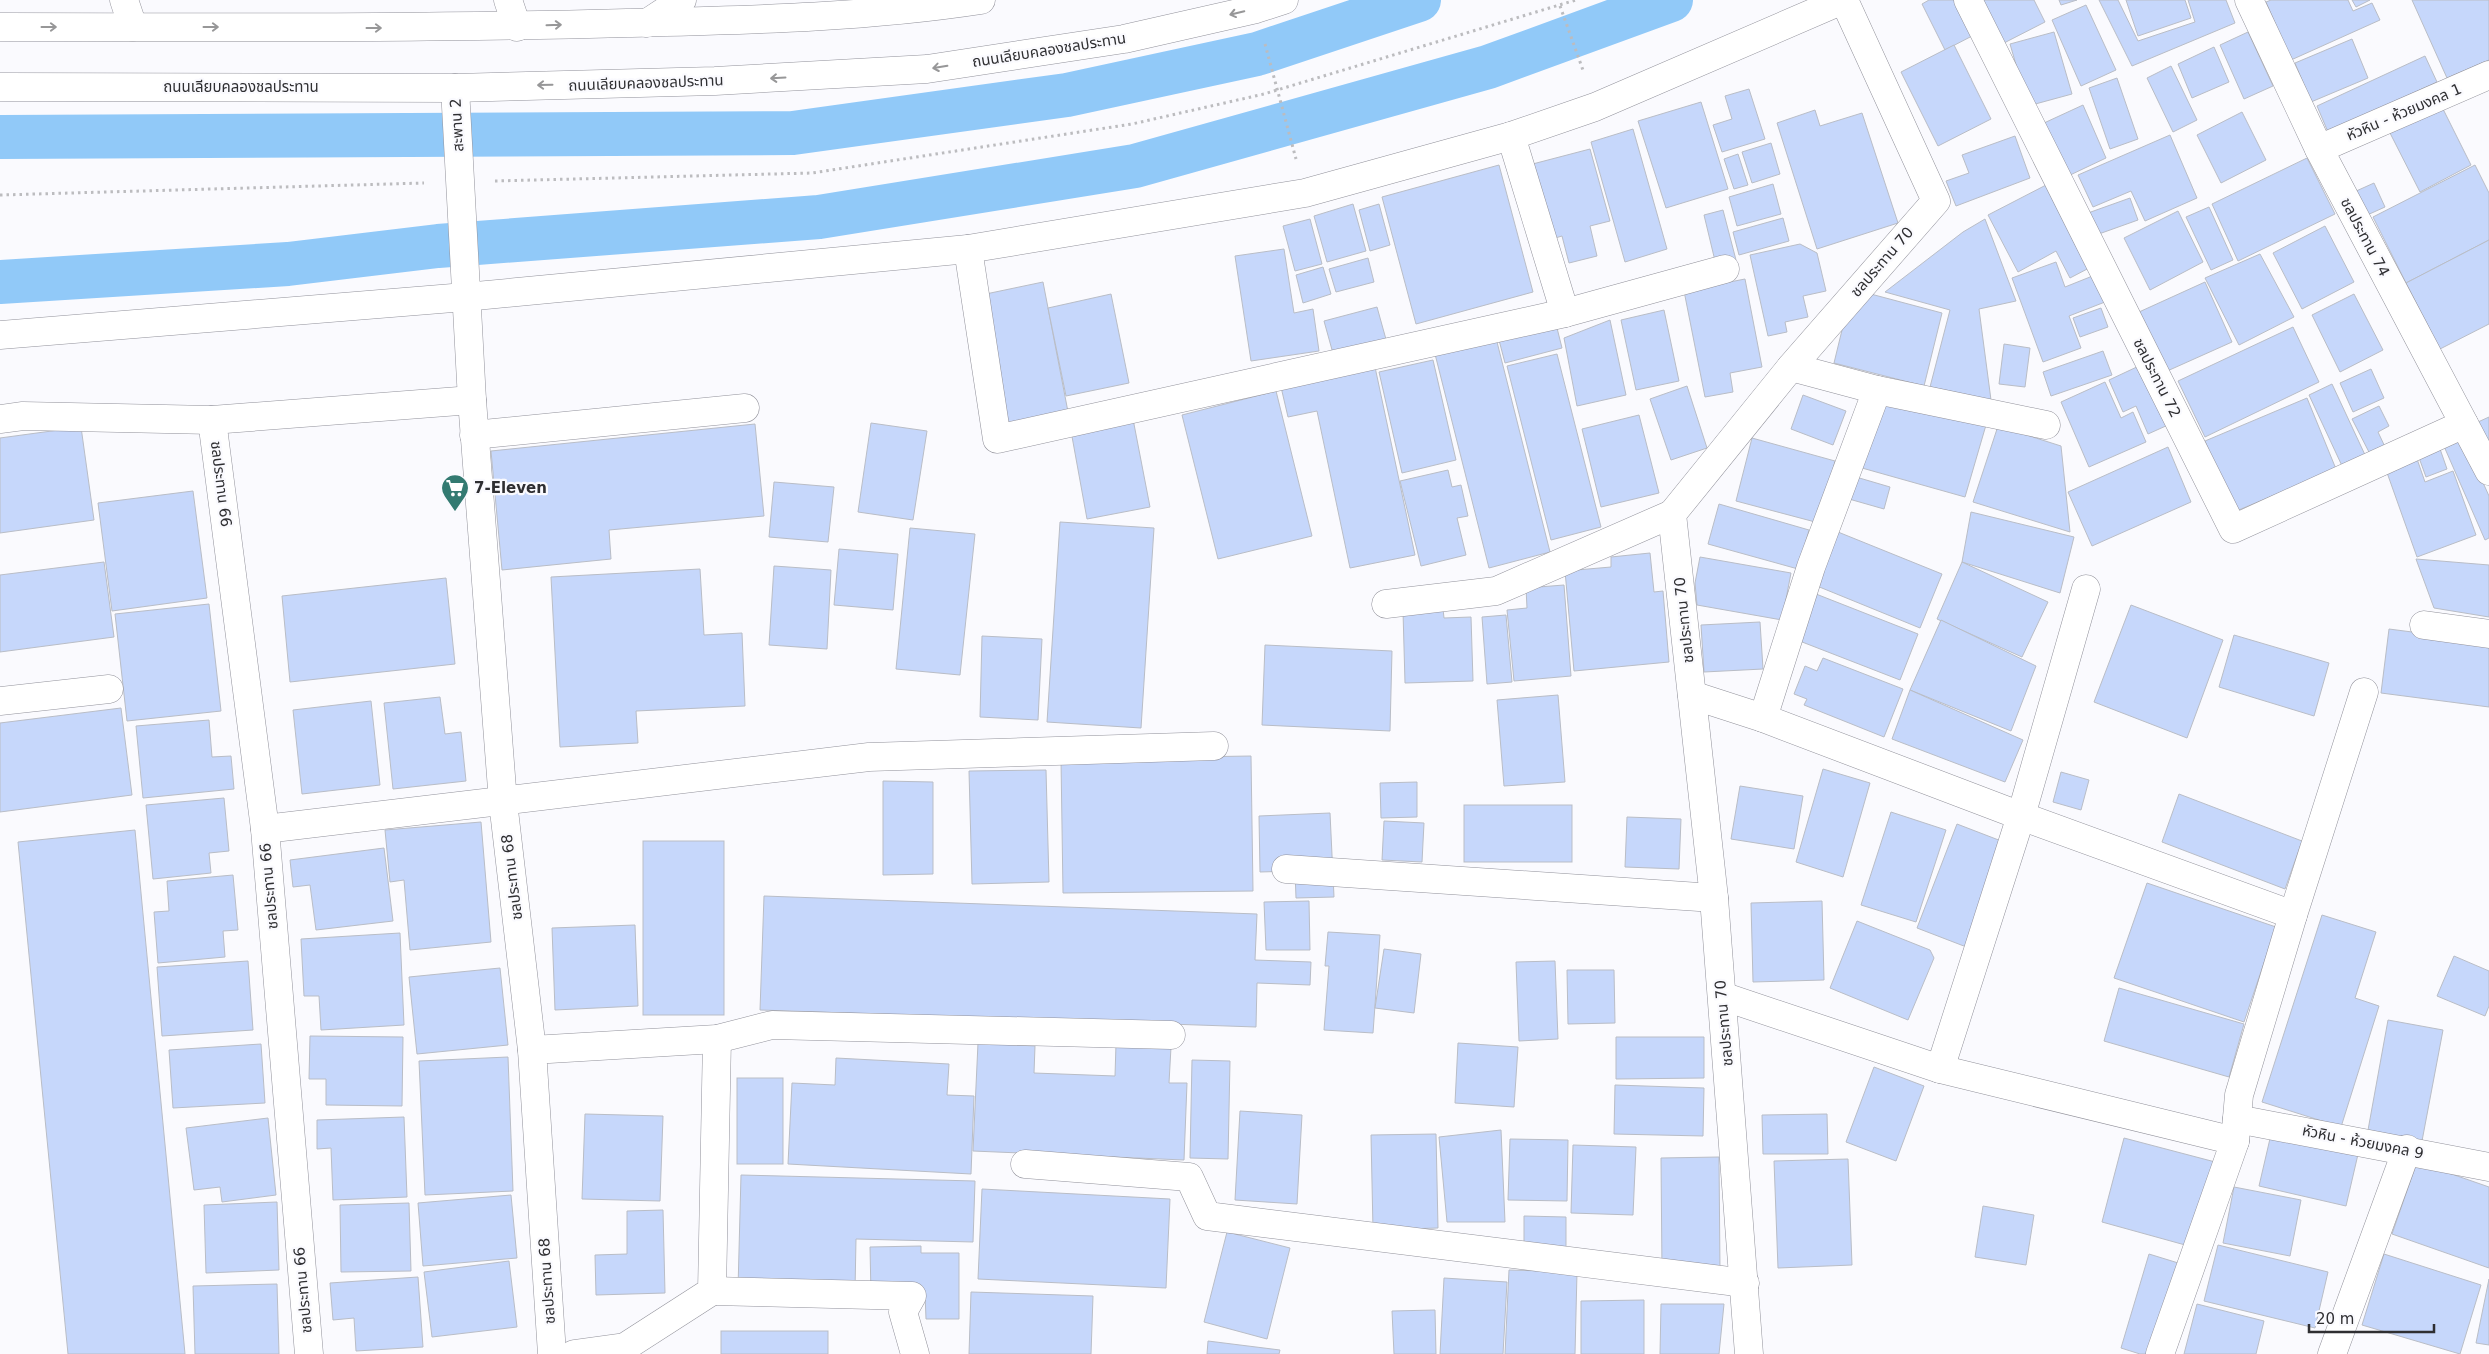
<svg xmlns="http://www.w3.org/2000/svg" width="2489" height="1354" viewBox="0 0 2489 1354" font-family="'DejaVu Sans','Noto Sans Thai',sans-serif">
  <rect width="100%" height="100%" fill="#fafafe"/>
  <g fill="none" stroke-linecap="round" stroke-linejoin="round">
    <g stroke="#91c9f8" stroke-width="44">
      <path d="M0,137L793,133L1067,95L1257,54L1419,0"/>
      <path d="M0,282L288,264L438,246L819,217L1135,166L1488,67L1671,0"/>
    </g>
  </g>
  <g fill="#c6d7fb" stroke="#b9bdc6">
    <path d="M1929,0H1957L1974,35L1945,50L1922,4Z"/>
    <path d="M1980,0H2034L2045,22L2002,44Z"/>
    <path d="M2059,0H2077L2061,5Z"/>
    <path d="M2099,0H2118L2138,41L2195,22L2188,0H2226L2235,23L2132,66Z"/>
    <path d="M2126,0H2185L2191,18L2138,36Z"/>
    <path d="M2271,0H2348L2353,11L2372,3L2380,20L2291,60L2266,2Z"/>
    <path d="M2352,0H2370L2356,7Z"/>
    <path d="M2412,0H2489V60L2447,78Z"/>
    <path d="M2086,5L2116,70L2081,86L2052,20Z"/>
    <path d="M2054,32L2072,94L2028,106L2010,44Z"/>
    <path d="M2248,32L2273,86L2244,99L2220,45Z"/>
    <path d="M2352,39L2368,78L2311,102L2295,63Z"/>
    <path d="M1954,45L1991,119L1938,146L1901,72Z"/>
    <path d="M2214,47L2229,82L2192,98L2178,64Z"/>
    <path d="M2425,56L2437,82L2328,132L2317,106Z"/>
    <path d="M2171,66L2197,120L2173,132L2147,78Z"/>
    <path d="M2117,78L2138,139L2110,149L2089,88Z"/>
    <path d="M1749,89L1765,139L1722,152L1713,125L1732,119L1725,96Z"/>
    <path d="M1701,102L1728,189L1666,208L1638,121Z"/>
    <path d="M2083,105L2106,158L2068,176L2044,123Z"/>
    <path d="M2442,107L2471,165L2420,192L2390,133Z"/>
    <path d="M1815,110L1820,126L1862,113L1898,223L1817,249L1777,123Z"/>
    <path d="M2242,112L2266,160L2221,183L2197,135Z"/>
    <path d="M1633,129L1667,249L1625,262L1591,142Z"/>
    <path d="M2170,135L2197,198L2145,221L2131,191L2093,207L2078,175Z"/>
    <path d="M2015,136L2030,178L1956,206L1946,181L1969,173L1962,155Z"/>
    <path d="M1771,143L1780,174L1752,183L1742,152Z"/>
    <path d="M1590,149L1610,221L1590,226L1597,256L1569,263L1562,236L1545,241L1525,166Z"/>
    <path d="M1738,154L1748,185L1734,189L1724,159Z"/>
    <path d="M2307,158L2335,214L2238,261L2212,204Z"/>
    <path d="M1499,165L1533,292L1416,324L1382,197Z"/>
    <path d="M2475,165L2489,193V240L2406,283L2373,217Z"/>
    <path d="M2374,183L2385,207L2365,216L2354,192Z"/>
    <path d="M1773,184L1781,214L1737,226L1729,197Z"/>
    <path d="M2048,184L2091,267L2070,278L2056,251L2018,272L1988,215Z"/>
    <path d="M2130,198L2138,220L2096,235L2088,213Z"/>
    <path d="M1353,204L1366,251L1327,262L1314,216Z"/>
    <path d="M1379,204L1390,245L1370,251L1359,210Z"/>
    <path d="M2209,207L2233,260L2211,270L2186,217Z"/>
    <path d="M1723,210L1736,260L1716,265L1704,215Z"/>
    <path d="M2178,211L2203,262L2150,290L2124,238Z"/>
    <path d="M1783,218L1789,241L1739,255L1733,232Z"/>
    <path d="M1310,219L1322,264L1295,271L1283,226Z"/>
    <path d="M1985,219L2016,301L1979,309L1991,400L1930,387L1950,310L1885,292L1963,232Z"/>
    <path d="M2325,226L2354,282L2302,309L2273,253Z"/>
    <path d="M2489,240V324L2440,349L2406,283Z"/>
    <path d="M1800,244L1817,253L1826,291L1803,296L1808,317L1785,322L1787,332L1768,336L1750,255Z"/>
    <path d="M1284,249L1294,313L1313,309L1319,351L1251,361L1235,256Z"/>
    <path d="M2260,254L2294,317L2239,345L2205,278Z"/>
    <path d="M1368,258L1374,282L1336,292L1329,269Z"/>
    <path d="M2056,262L2065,287L2095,275L2105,302L2069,316L2081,348L2043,362L2012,278Z"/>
    <path d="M1323,267L1331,294L1303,303L1296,275Z"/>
    <path d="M1745,279L1762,367L1730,373L1733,392L1705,397L1684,291Z"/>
    <path d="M1043,282L1069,417L1008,430L981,295Z"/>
    <path d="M2205,282L2232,342L2165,372L2139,312Z"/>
    <path d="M1852,289L1942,313L1924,386L1834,363Z"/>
    <path d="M1111,294L1129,383L1066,396L1048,308Z"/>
    <path d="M2354,294L2383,350L2340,372L2312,315Z"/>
    <path d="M1377,307L1387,343L1334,357L1324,321Z"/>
    <path d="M2101,308L2108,327L2080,337L2073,318Z"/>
    <path d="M1664,310L1679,381L1636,390L1621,320Z"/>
    <path d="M1610,320L1626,395L1577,406L1564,338Z"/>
    <path d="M1556,324L1562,348L1505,363L1499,340Z"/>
    <path d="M2293,327L2319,382L2205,437L2178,381Z"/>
    <path d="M1496,338L1550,552L1489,568L1435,354Z"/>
    <path d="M2004,344L2030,348L2025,387L1999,384Z"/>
    <path d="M2103,351L2112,375L2051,396L2043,372Z"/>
    <path d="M1557,354L1601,527L1551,540L1507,366Z"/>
    <path d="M1433,360L1456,460L1402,473L1379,372Z"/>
    <path d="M2141,365L2168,425L2148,434L2136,406L2123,412L2109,380Z"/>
    <path d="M1375,367L1415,555L1350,568L1317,411L1288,417L1281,387Z"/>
    <path d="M2371,369L2384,398L2353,412L2340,383Z"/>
    <path d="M2105,382L2121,418L2133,412L2146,442L2089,467L2061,402Z"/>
    <path d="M2332,384L2366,457L2343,468L2309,395Z"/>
    <path d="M1687,386L1707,448L1671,460L1650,399Z"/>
    <path d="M1276,391L1312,536L1218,559L1182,415Z"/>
    <path d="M1883,394L1986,425L1965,497L1862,468Z"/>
    <path d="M1803,395L1846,411L1833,445L1791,429Z"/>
    <path d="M2307,398L2336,469L2234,512L2205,441Z"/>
    <path d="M2379,406L2389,426L2378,432L2386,449L2371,456L2352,419Z"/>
    <path d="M1639,415L1659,493L1601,507L1582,429Z"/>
    <path d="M2489,417V445L2478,422Z"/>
    <path d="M1133,419L1150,507L1087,519L1071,431Z"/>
    <path d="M871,423L927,431L913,520L858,512Z"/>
    <path d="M755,424L764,516L609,530L611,559L502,570L491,451Z"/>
    <path d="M1998,426L2061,446L2070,532L1973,502Z"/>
    <path d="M81,427L94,520L0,533V438Z"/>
    <path d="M2462,436L2489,496V538L2485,540L2443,444Z"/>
    <path d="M1752,438L1835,461L1819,523L1736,501Z"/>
    <path d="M2439,446L2447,469L2426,477L2418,455Z"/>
    <path d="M2168,447L2191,502L2092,546L2068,492Z"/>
    <path d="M2416,456L2425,482L2453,471L2476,535L2417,557L2385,467Z"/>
    <path d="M1448,470L1452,487L1461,485L1468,516L1457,518L1466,555L1421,566L1400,481Z"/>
    <path d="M1856,477L1890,487L1884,509L1849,499Z"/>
    <path d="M774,482L834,487L828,542L769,537Z"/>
    <path d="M193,491L207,598L112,611L98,503Z"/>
    <path d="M1719,504L1809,530L1798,569L1708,544Z"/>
    <path d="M1971,512L2074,537L2060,593L1962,562Z"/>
    <path d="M1060,522L1154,528L1141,728L1047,722Z"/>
    <path d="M910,528L975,534L960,675L896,669Z"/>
    <path d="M1838,532L1942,574L1920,628L1817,586Z"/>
    <path d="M839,549L898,554L893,610L834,605Z"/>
    <path d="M1650,553L1654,592L1663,591L1669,662L1574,671L1565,571L1611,567V557Z"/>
    <path d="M1700,557L1791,573L1782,620L1697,605L1695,583Z"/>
    <path d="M2416,559L2489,565V617L2434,608Z"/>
    <path d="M104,562L114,637L0,652V575Z"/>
    <path d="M1962,562L2048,602L2022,657L1937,619Z"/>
    <path d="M774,566L831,570L827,649L769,645Z"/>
    <path d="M700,569L704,635L742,633L745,706L636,711L638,743L560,747L551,577Z"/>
    <path d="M446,578L455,664L290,682L282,596Z"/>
    <path d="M1564,585L1571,676L1514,681L1507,610L1527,608L1526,588Z"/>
    <path d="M1816,594L1918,634L1900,680L1797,640Z"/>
    <path d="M209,604L221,711L127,721L115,614Z"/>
    <path d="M2131,605L2223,640L2187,738L2094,702Z"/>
    <path d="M1443,609L1444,618L1471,617L1473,681L1405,683L1403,611Z"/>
    <path d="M1506,615L1512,682L1487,684L1482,617Z"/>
    <path d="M1941,620L2036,666L2011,731L1910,690Z"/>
    <path d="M1760,622L1763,669L1704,672L1701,625Z"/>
    <path d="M2389,629L2489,642V707L2381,693Z"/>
    <path d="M2234,635L2329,663L2314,716L2219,687Z"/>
    <path d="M982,636L1042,639L1038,720L980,717Z"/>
    <path d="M1265,645L1392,651L1390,731L1262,725Z"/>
    <path d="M1823,658L1903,689L1884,737L1804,705L1807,699L1794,694L1805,666L1817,671Z"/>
    <path d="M1910,690L2023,740L2005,782L1892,739Z"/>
    <path d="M1558,695L1565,782L1504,786L1497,700Z"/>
    <path d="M440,697L445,734L461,732L466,781L393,789L384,703Z"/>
    <path d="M371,701L380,785L302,794L293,710Z"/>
    <path d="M121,708L132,795L0,812V723Z"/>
    <path d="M209,720L212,757L231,756L234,789L143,798L136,726Z"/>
    <path d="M1251,756L1253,891L1063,893L1061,759Z"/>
    <path d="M1823,769L1870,783L1843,877L1796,862Z"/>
    <path d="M1046,770L1049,882L972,884L969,771Z"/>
    <path d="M2061,772L2089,780L2081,810L2053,802Z"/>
    <path d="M883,781L933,782V874L883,875Z"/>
    <path d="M1417,782V817L1381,818L1380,783Z"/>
    <path d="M1740,786L1803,796L1794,849L1731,839Z"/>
    <path d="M2179,794L2302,841L2285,889L2162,842Z"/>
    <path d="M224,798L229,851L209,853L211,873L153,879L146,805Z"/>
    <rect x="1464" y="805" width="108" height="57"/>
    <path d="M1891,812L1946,830L1916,922L1861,905Z"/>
    <path d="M1330,813L1334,897L1296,898L1295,871L1260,872L1259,816Z"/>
    <path d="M1627,817L1681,819L1679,869L1625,867Z"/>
    <path d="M1384,821L1424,823L1422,862L1382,860Z"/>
    <path d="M481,822L491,942L410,950L404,880L390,882L385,830Z"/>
    <path d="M1957,824L2009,844L1969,948L1917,928Z"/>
    <path d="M135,830L185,1354H68L18,842Z"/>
    <rect x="643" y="841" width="81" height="174"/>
    <path d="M384,848L393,921L316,930L310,885L293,887L290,860Z"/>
    <path d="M233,875L238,930L223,931L225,957L158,963L154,912L169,911L167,881Z"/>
    <path d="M2147,883L2276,927L2244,1022L2114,978Z"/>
    <path d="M764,896L1257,914L1255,960L1311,962L1310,985L1257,983L1256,1027L760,1010Z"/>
    <path d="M1309,901L1310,950H1266L1264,902Z"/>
    <path d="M1822,901L1824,980L1753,982L1751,903Z"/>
    <path d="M2322,915L2376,932L2355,998L2379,1006L2341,1127L2262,1102Z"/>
    <path d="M1857,921L1930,950L1934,958L1908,1020L1830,988Z"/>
    <path d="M635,925L638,1006L555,1010L552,928Z"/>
    <path d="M1328,932L1380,935L1373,1033L1324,1030L1329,966H1325Z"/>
    <path d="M400,933L404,1025L321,1030L319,996H304L301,939Z"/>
    <path d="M1384,949L1421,954L1414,1013L1375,1008Z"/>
    <path d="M2454,956L2489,971V1006L2485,1016L2437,996Z"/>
    <path d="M248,961L253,1030L162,1036L157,967Z"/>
    <path d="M1555,961L1558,1039L1519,1041L1516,962Z"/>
    <path d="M500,968L508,1045L417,1054L409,977Z"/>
    <path d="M1567,970H1614L1615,1023L1568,1024Z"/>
    <path d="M2119,988L2244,1024L2229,1077L2104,1041Z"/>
    <path d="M2388,1020L2443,1030L2422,1141L2368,1130Z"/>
    <path d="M310,1036L403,1037L402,1106L326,1105V1079H309Z"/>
    <path d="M1616,1037H1704V1078L1616,1079Z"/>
    <path d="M978,1043L1035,1046L1034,1073L1115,1076L1116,1044L1171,1047L1169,1083H1187L1184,1160L973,1151Z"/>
    <path d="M1458,1043L1518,1047L1514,1107L1455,1103Z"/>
    <path d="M261,1044L265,1103L173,1108L169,1050Z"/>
    <path d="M508,1057L513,1191L425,1195L419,1061Z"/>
    <path d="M836,1058L949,1064L947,1095L974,1096L971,1174L788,1164L792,1083L835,1085Z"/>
    <path d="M1192,1060L1230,1061L1228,1159L1190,1158Z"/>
    <path d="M1874,1067L1924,1086L1896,1161L1846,1142Z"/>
    <rect x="737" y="1078" width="46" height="86"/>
    <path d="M1615,1085L1704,1088L1703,1136L1614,1134Z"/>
    <path d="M1240,1111L1302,1115L1297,1204L1235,1200Z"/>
    <path d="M585,1114L663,1116L660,1201L582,1199Z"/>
    <path d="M1827,1114L1828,1154H1763L1762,1115Z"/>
    <path d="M404,1117L407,1197L333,1200L331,1148L317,1149V1120Z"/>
    <path d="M268,1118L276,1195L222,1202L220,1187L194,1190L186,1128Z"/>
    <path d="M1501,1130L1505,1222H1447L1439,1137Z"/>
    <path d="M2272,1130L2359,1150L2346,1206L2259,1186Z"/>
    <path d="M1436,1134L1438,1228L1373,1230L1371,1135Z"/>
    <path d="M2124,1138L2219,1163L2196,1248L2102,1222Z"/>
    <path d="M1510,1139L1568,1140L1567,1201L1508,1200Z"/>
    <path d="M1573,1145L1636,1147L1633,1215L1571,1213Z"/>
    <path d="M1719,1157L1720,1271L1662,1272L1661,1158Z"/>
    <path d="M1848,1159L1852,1265L1778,1268L1774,1161Z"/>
    <path d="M2417,1162L2489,1187V1268L2392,1234Z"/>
    <path d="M741,1175L975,1181L973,1242L856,1239L855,1291L738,1289Z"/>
    <path d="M2234,1187L2301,1200L2290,1256L2223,1243Z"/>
    <path d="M982,1189L1170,1199L1166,1288L978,1279Z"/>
    <path d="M511,1195L517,1258L423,1266L418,1203Z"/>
    <path d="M277,1202L279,1270L206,1273L204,1205Z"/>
    <path d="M409,1203L411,1271L341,1272L340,1205Z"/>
    <path d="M1983,1206L2034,1215L2026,1265L1975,1257Z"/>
    <path d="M663,1210L665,1293L596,1295L595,1255L627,1254V1211Z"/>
    <path d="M1524,1216L1566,1217V1249H1524Z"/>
    <path d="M1227,1232L1290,1248L1267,1339L1204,1322Z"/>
    <path d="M2218,1245L2328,1272L2315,1328L2204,1301Z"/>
    <path d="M921,1246V1253H959V1319H926L925,1293L871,1294L870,1247Z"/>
    <path d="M2149,1254L2188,1266L2160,1354H2140L2121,1348Z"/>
    <path d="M2384,1254L2481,1285L2460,1354L2362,1325Z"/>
    <path d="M509,1261L517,1327L432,1337L424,1272Z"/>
    <path d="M1509,1270L1577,1272L1575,1354H1505Z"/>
    <path d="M418,1277L423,1347L356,1351L354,1318L333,1320L330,1283Z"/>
    <path d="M1444,1278L1507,1282L1503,1354H1440Z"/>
    <path d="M2489,1279V1345L2476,1343Z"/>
    <path d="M277,1284L279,1354H195L193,1286Z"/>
    <path d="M971,1292L1093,1296L1091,1354H969Z"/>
    <path d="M1644,1300V1354H1581V1301Z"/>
    <path d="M1661,1304H1724L1719,1354H1660Z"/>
    <path d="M2197,1304L2264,1321L2256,1354H2184Z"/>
    <path d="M1435,1310L1436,1354H1394L1392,1311Z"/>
    <rect x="721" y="1331" width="107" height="23"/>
    <path d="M1208,1341L1280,1350L1279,1354H1207Z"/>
  </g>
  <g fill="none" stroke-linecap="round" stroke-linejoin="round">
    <g stroke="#92929b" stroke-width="29">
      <g id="street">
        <path d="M124,0L133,27"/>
        <path d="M508,0L517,27"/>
        <path d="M1968,0L2233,529L2464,424"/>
        <path d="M2249,0L2319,149L2489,471"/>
        <path d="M647,23L682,0"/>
        <path d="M455,88L472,400L503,802L532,1050L552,1354"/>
        <path d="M1511,136L1565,313"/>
        <path d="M2319,149L2489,75"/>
        <path d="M968,249L997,439L1565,313L1725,269"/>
        <path d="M0,335L465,297L968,249L1305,193L1511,136L1595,107L1843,0"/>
        <path d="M1791,367L1877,390L2046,425"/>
        <path d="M0,419L23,416L212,420L472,400"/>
        <path d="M212,420L265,829L309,1354"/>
        <path d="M474,435L745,408"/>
        <path d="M1386,604L1496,591L1672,514"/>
        <path d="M2424,625L2489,634"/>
        <path d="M1692,695L1763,718L2021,816L2293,915"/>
        <path d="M0,701L109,689"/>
        <path d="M1763,718L1811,567L1877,390"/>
        <path d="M265,829L869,757L1214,746"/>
        <path d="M1286,869L1714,898"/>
        <path d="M1722,996L1940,1069L2235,1141"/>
        <path d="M532,1050L717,1039L772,1025L1171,1035"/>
        <path d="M1940,1069L2021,816L2086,589"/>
        <path d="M2237,1119L2489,1167"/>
        <path d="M1025,1164L1189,1177L1207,1216L1745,1283"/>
        <path d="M712,1291L912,1296L903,1312L915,1354"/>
        <path d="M574,1354L625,1347L712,1291L717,1039"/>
        <path d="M1749,1354L1714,898L1672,514L1791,367L1936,201L1844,0"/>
        <path d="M2160,1354L2235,1141L2239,1095L2293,915L2364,692"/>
        <path d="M2332,1354L2407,1149"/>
      </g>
    </g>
    <g stroke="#92929b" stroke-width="29">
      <g id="secondary">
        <path d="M0,27C209,27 418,29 627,23C745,20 864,18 981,0"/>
        <path d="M0,87L455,88L715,81L927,69L1124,39L1256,9L1284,0"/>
      </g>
    </g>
    <g stroke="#bcbcbf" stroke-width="3" stroke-dasharray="2.5 4" stroke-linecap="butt">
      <path d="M1560,6L1584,73"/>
      <path d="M1265,44L1296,159"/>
      <path d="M495,181L812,173L1132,124L1264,94L1576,0"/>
      <path d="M0,195L424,183"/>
    </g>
    <use href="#street" stroke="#fff" stroke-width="28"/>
    <use href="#secondary" stroke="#fff" stroke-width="28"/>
  </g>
  <defs><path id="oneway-shaft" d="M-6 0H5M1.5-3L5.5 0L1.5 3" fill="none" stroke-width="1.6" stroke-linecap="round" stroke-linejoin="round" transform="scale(1.25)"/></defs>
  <g stroke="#979798">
    <use href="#oneway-shaft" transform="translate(1237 13) rotate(167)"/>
    <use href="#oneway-shaft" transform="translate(554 25) rotate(-2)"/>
    <use href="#oneway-shaft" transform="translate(49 27)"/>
    <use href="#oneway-shaft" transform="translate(211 27)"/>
    <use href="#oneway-shaft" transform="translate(374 28)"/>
    <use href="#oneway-shaft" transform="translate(940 67) rotate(171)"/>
    <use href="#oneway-shaft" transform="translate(778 78) rotate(177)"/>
    <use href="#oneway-shaft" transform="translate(545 85) rotate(179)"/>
  </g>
  <defs>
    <g id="supermarket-pin" transform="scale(1.4375)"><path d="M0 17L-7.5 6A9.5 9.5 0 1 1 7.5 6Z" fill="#337a71" stroke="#fafafe"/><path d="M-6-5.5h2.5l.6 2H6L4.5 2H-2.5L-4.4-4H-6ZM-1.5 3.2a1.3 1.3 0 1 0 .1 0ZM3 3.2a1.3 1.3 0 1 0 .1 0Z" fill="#fff"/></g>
  </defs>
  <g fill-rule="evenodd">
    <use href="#supermarket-pin" x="455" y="488"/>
  </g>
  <g text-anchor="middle" stroke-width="4.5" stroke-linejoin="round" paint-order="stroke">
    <g font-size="15" fill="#2f2f32" stroke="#fafafe">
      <text transform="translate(1049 50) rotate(-9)" y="5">ถนนเลียบคลองชลประทาน</text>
      <text transform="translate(646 83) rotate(-2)" y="5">ถนนเลียบคลองชลประทาน</text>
      <text x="241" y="92">ถนนเลียบคลองชลประทาน</text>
      <text transform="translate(2404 112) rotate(-23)" y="5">หัวหิน - ห้วยมงคล 1</text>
      <text transform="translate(457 125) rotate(-93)" y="5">สะพาน 2</text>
      <text transform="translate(2365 237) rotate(62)" y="5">ชลประทาน 74</text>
      <text transform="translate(1882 262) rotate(-49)" y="5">ชลประทาน 70</text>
      <text transform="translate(2157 378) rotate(63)" y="5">ชลประทาน 72</text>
      <text transform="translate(221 484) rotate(83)" y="5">ชลประทาน 66</text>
      <text transform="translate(1684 620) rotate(-96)" y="5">ชลประทาน 70</text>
      <text transform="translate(512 877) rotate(-97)" y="5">ชลประทาน 68</text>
      <text transform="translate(269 886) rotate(-95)" y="5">ชลประทาน 66</text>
      <text transform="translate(1724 1023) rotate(-95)" y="5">ชลประทาน 70</text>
      <text transform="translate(2363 1142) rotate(11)" y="5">หัวหิน - ห้วยมงคล 9</text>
      <text transform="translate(547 1281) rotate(-94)" y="5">ชลประทาน 68</text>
      <text transform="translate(303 1290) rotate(-95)" y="5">ชลประทาน 66</text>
    </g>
    <g font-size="15" font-weight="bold" fill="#2f2f32" stroke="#fafafe" text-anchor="start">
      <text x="474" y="493">7-Eleven</text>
    </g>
  </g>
  <path d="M2309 1324v8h125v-8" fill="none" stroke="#2f2f32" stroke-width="2.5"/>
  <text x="2316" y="1324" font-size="15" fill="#2f2f32" stroke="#fafafe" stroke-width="4" paint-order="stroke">20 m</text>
</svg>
